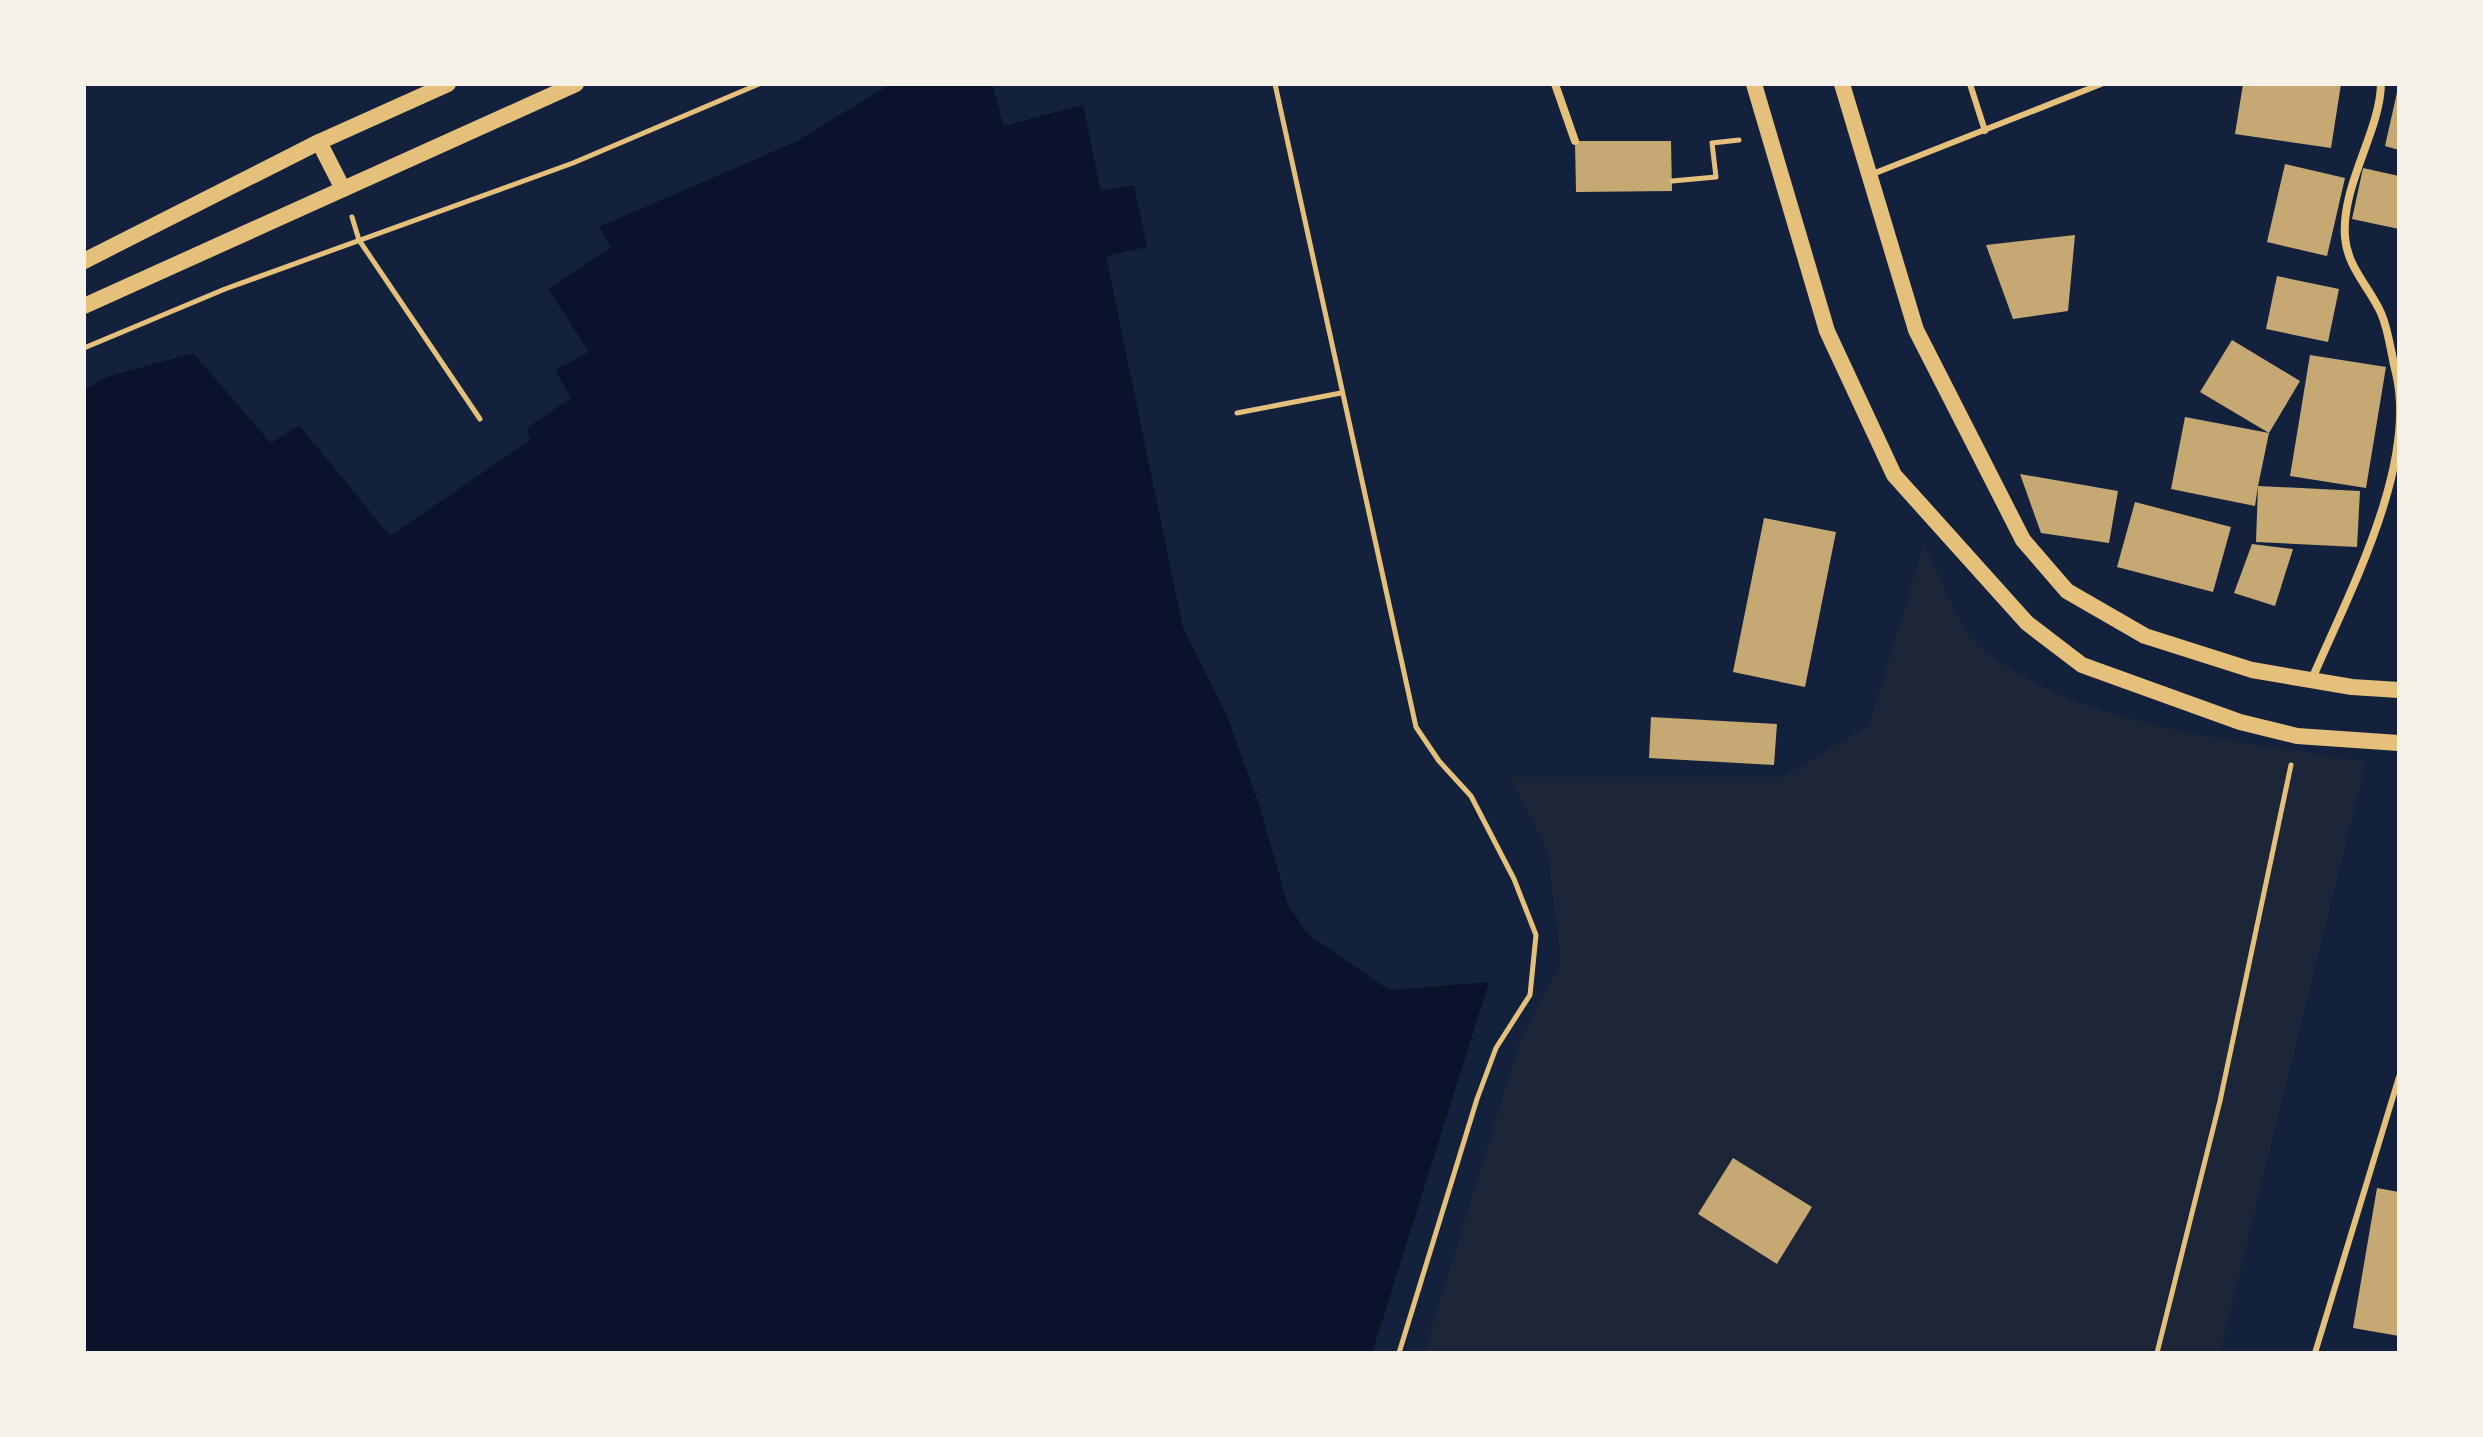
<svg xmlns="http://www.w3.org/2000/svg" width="2483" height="1437" viewBox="0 0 2483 1437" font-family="'Alegreya Sans',sans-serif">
  <rect width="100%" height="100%" fill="#14213d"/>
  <path fill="#1d2539" d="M1924,543C1935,565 1959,627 1974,641C2067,728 2244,740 2366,762L2220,1353H1424L1519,1044L1561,962L1547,850L1510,777H1783L1869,725Z"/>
  <path fill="#0b132b" d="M891,84H992L1004,126L1083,105L1101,191L1134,185L1147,247L1106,256L1183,628L1227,716L1259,804L1288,905L1308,934L1389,990L1489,982L1372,1353H84V390L107,377L193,353L271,443L299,425L390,536L530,440L527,428L571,398L555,370L589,352L548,289L611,247L599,227L795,142Z"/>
  <g fill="#c6a872">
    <path d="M2243,84H2341L2331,148L2235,134Z"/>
    <path d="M2398,88H2399V150L2385,146Z"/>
    <path d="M1575,141H1671L1672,191L1576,192Z"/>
    <path d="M2285,164L2345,178L2327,256L2267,242Z"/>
    <path d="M2363,168L2399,176V229L2352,219Z"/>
    <path d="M2075,235L2068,311L2013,319L1986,245Z"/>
    <path d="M2277,276L2339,289L2328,342L2266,329Z"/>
    <path d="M2232,340L2300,381L2269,433L2200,392Z"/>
    <path d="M2310,355L2386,367L2366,488L2290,476Z"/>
    <path d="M2185,417L2269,433L2258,486L2360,491L2357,547L2256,542L2258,486L2255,506L2171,489Z"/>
    <path d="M2020,474L2118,491L2109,543L2041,533Z"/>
    <path d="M2135,502L2231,527L2213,592L2117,567Z"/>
    <path d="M1764,518L1836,532L1805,687L1733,672Z"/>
    <path d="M2252,544L2293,549L2275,606L2234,593Z"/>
    <path d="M1651,717L1777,724L1774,765L1649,758Z"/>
    <path d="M1733,1158L1812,1207L1777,1264L1698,1214Z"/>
    <path d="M2377,1188L2399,1192V1336L2353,1328Z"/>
  </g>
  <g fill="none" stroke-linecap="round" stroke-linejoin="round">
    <g stroke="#e5c07b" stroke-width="5">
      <path d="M1275,84L1416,727L1439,761L1471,796L1514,879L1536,935L1530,995L1496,1048L1477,1099L1399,1353"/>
      <path d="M1672,181L1716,177L1712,143L1739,140"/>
      <path d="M352,217L359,240L480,419"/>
      <path d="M84,348L225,289L573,163L759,84"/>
      <path d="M1237,413L1341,393"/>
      <path d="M2157,1353L2220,1101L2291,765"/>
    </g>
    <g stroke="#e5c07b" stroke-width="6">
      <path d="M1970,84L1985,131"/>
      <path d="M1870,175L2101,84"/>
      <path d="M2315,1353L2399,1077"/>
    </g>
    <g stroke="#e5c07b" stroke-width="8">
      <path d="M1555,84L1575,141"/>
      <path d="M2312,679C2348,595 2418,465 2396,373C2391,354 2389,331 2381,313C2370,288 2347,267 2345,237C2341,185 2380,132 2381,84"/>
    </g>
    <g stroke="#e5c07b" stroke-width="16">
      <path d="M1754,84L1827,331L1894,475L2027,623L2082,665L2240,722L2297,736L2399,743"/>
      <path d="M1842,84L1916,330L2023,540L2067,591L2145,636L2252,670L2352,687L2399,690"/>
      <path d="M319,142L343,189"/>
      <path d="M84,261L319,142L448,84"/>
      <path d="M84,306L576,84"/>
    </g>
  </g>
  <rect width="2483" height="1437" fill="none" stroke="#f6f1e7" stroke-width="172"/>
</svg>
